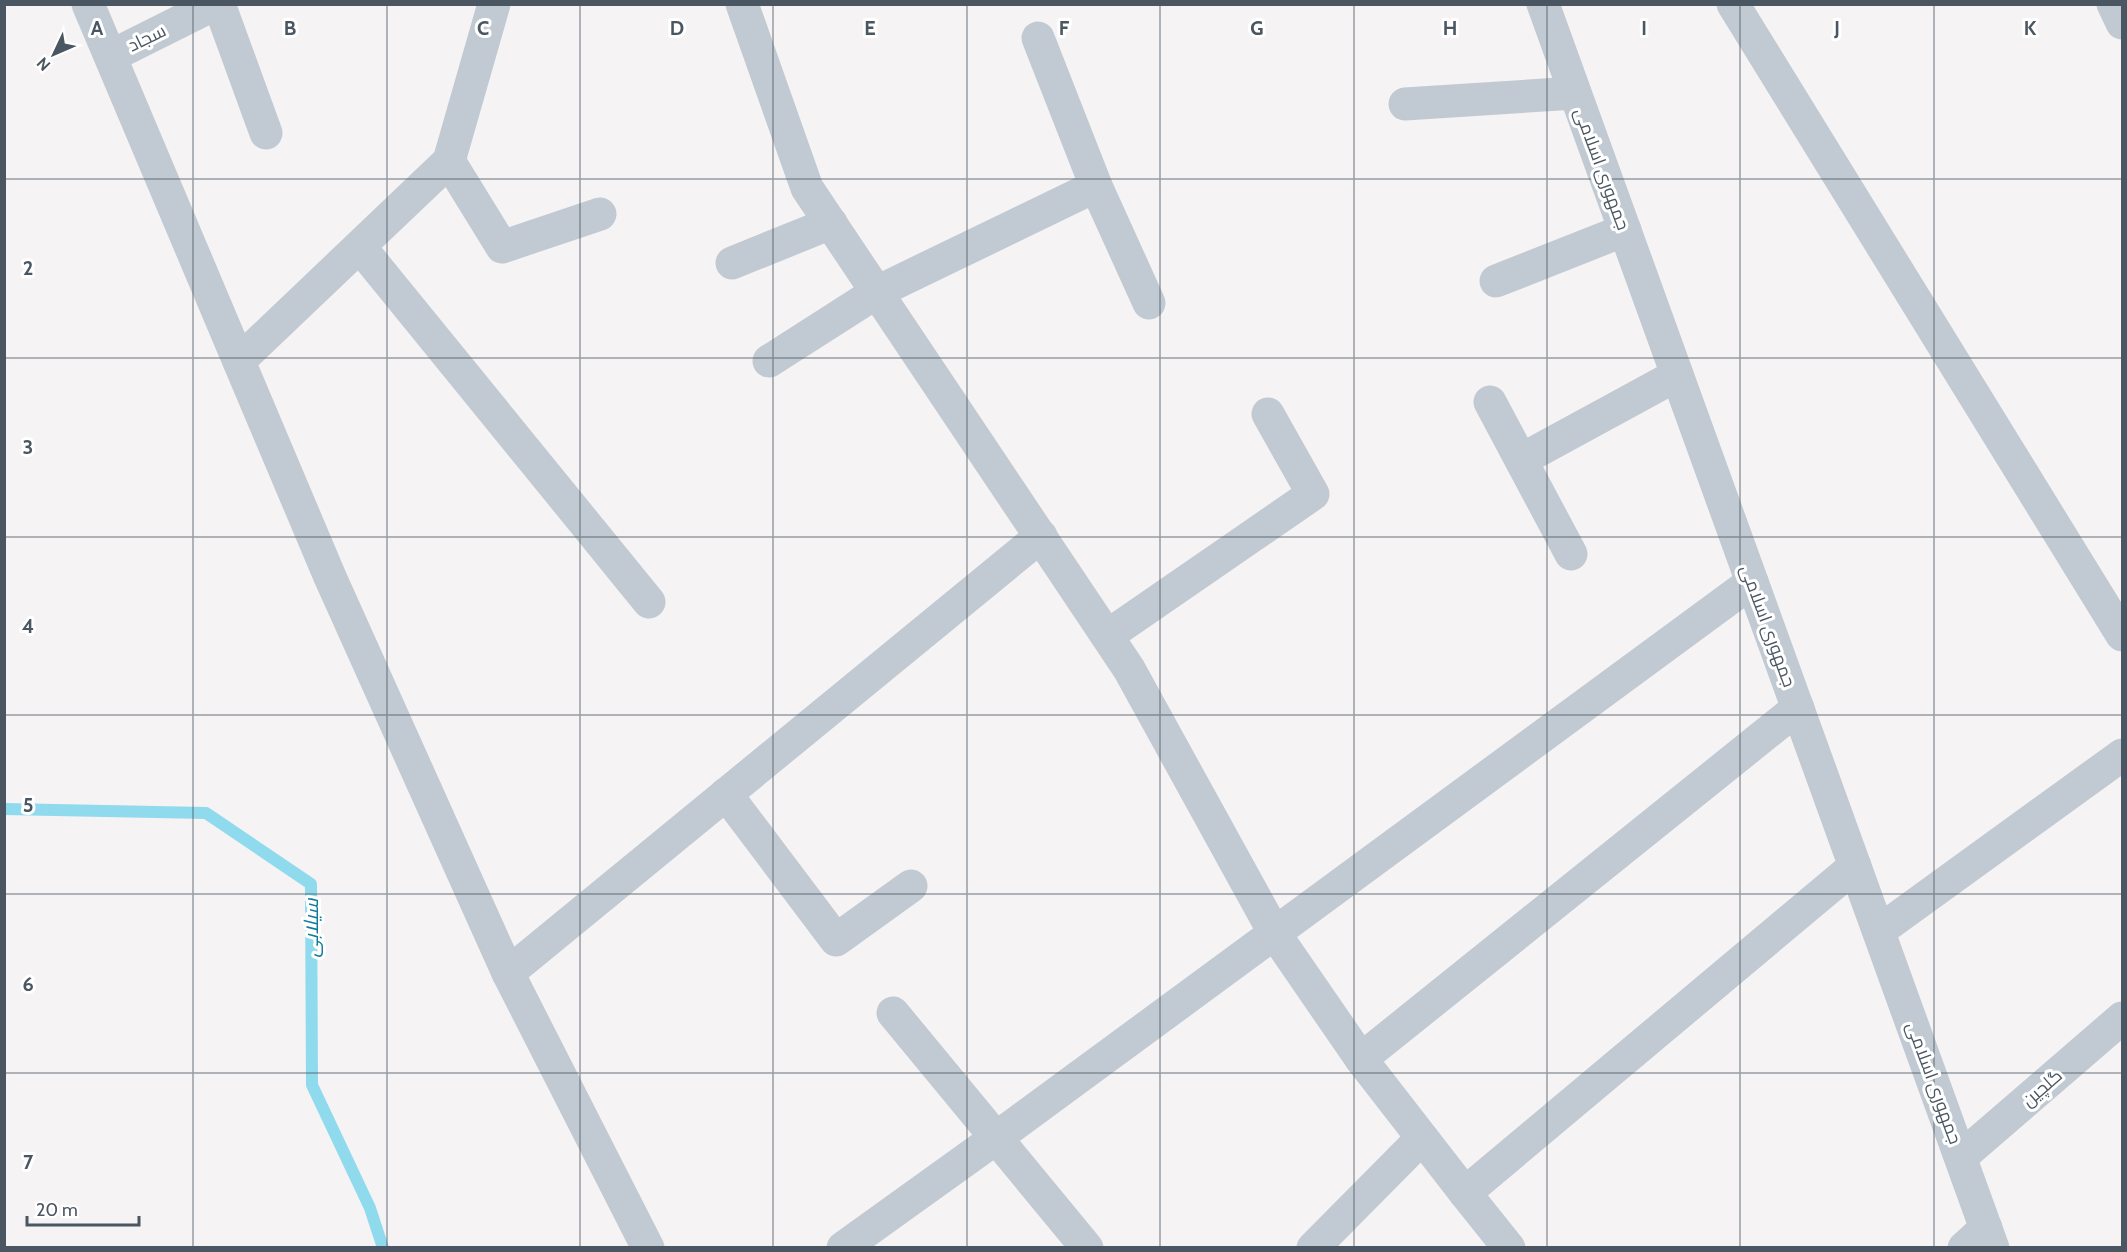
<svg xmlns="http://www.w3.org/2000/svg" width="2127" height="1252" viewBox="0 0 2127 1252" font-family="Cabin,Cairo,sans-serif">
  <rect width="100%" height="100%" fill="#f5f3f3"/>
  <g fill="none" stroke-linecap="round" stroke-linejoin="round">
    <path stroke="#90daee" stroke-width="12" d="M4,809L206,813L311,884L312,1085L370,1208L383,1248"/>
    <g stroke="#c1cad2" stroke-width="33">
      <path d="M219,4L266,133"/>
      <path d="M742,4L807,188L1129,669L1275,934L1361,1059L1465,1193L1509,1248"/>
      <path d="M1733,4L2122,635"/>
      <path d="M2113,4L2122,23"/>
      <path d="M1038,38L1096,186L1149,303"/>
      <path d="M1405,104L1575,93"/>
      <path d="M449,161L502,247L600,214"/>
      <path d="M360,247L649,602"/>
      <path d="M732,263L831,223"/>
      <path d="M1496,281L1625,230"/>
      <path d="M239,361L449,161L494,4"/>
      <path d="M769,361L877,292L1096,186"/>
      <path d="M1490,402L1571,554"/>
      <path d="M1521,460L1677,375"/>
      <path d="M1107,636L1313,494L1268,414"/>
      <path d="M726,794L836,940L911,886"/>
      <path d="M1879,931L2122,755"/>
      <path d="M508,973L1041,536"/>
      <path d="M893,1013L1087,1248"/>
      <path d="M1361,1059L1798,708"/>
      <path d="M1961,1157L2122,1018"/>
      <path d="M1465,1193L1855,866"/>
      <path d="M843,1248L996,1138L1752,582"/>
      <path d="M1313,1248L1422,1138"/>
      <path d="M1964,1248L1986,1228"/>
    </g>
    <g stroke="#c1cad2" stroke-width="33">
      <path d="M88,4L330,577L508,973L648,1248"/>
      <path d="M1543,4L1993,1248"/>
      <path d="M111,56L215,4"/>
    </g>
  </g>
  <path fill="none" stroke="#4a5661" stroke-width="1.5" stroke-opacity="0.55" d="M193,4V1248M387,4V1248M580,4V1248M773,4V1248M967,4V1248M1160,4V1248M1354,4V1248M1547,4V1248M1740,4V1248M1934,4V1248M4,179H2122M4,358H2122M4,537H2122M4,715H2122M4,894H2122M4,1073H2122"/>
  <g text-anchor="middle" stroke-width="6" stroke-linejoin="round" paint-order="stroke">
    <g font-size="18" fill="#4a5661" stroke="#fff">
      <text transform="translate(147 38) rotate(-26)" y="6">سجاد</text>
      <text transform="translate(1602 169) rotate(70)" y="6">جمهوری اسلامی</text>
      <text transform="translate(1768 626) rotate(70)" y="6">جمهوری اسلامی</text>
      <text transform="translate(1934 1083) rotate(70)" y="6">جمهوری اسلامی</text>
      <text transform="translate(2042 1088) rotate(-41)" y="6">گلچین</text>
    </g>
    <g font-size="20" font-style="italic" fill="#0c7c9b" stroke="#fff">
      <text transform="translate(311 928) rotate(-90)" y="7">سیلابی</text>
    </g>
  </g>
  <g font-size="20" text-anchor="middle" font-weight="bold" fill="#4a5661" stroke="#fff" stroke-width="6" stroke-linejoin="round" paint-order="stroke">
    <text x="97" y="35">A</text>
    <text x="290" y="35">B</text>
    <text x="483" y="35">C</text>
    <text x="677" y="35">D</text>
    <text x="870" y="35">E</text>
    <text x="1064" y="35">F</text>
    <text x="1257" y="35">G</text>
    <text x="1450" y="35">H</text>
    <text x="1644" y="35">I</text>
    <text x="1837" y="35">J</text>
    <text x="2030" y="35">K</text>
    <text x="28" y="275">2</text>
    <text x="28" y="454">3</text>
    <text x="28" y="633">4</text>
    <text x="28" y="812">5</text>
    <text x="28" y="991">6</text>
    <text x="28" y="1169">7</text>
  </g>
  <rect width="2127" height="1252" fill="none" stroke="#4a5661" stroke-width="12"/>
  <g transform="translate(54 54) rotate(226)" stroke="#ffffff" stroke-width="4.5" paint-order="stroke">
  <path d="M0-4.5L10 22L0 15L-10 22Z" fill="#4a5661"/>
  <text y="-9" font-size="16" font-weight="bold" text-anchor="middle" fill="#4a5661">N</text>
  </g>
  <path d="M27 1216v9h112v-9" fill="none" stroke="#4a5661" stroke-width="3"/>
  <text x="36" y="1216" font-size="18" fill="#4a5661" stroke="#ffffff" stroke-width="4.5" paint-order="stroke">20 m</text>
</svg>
